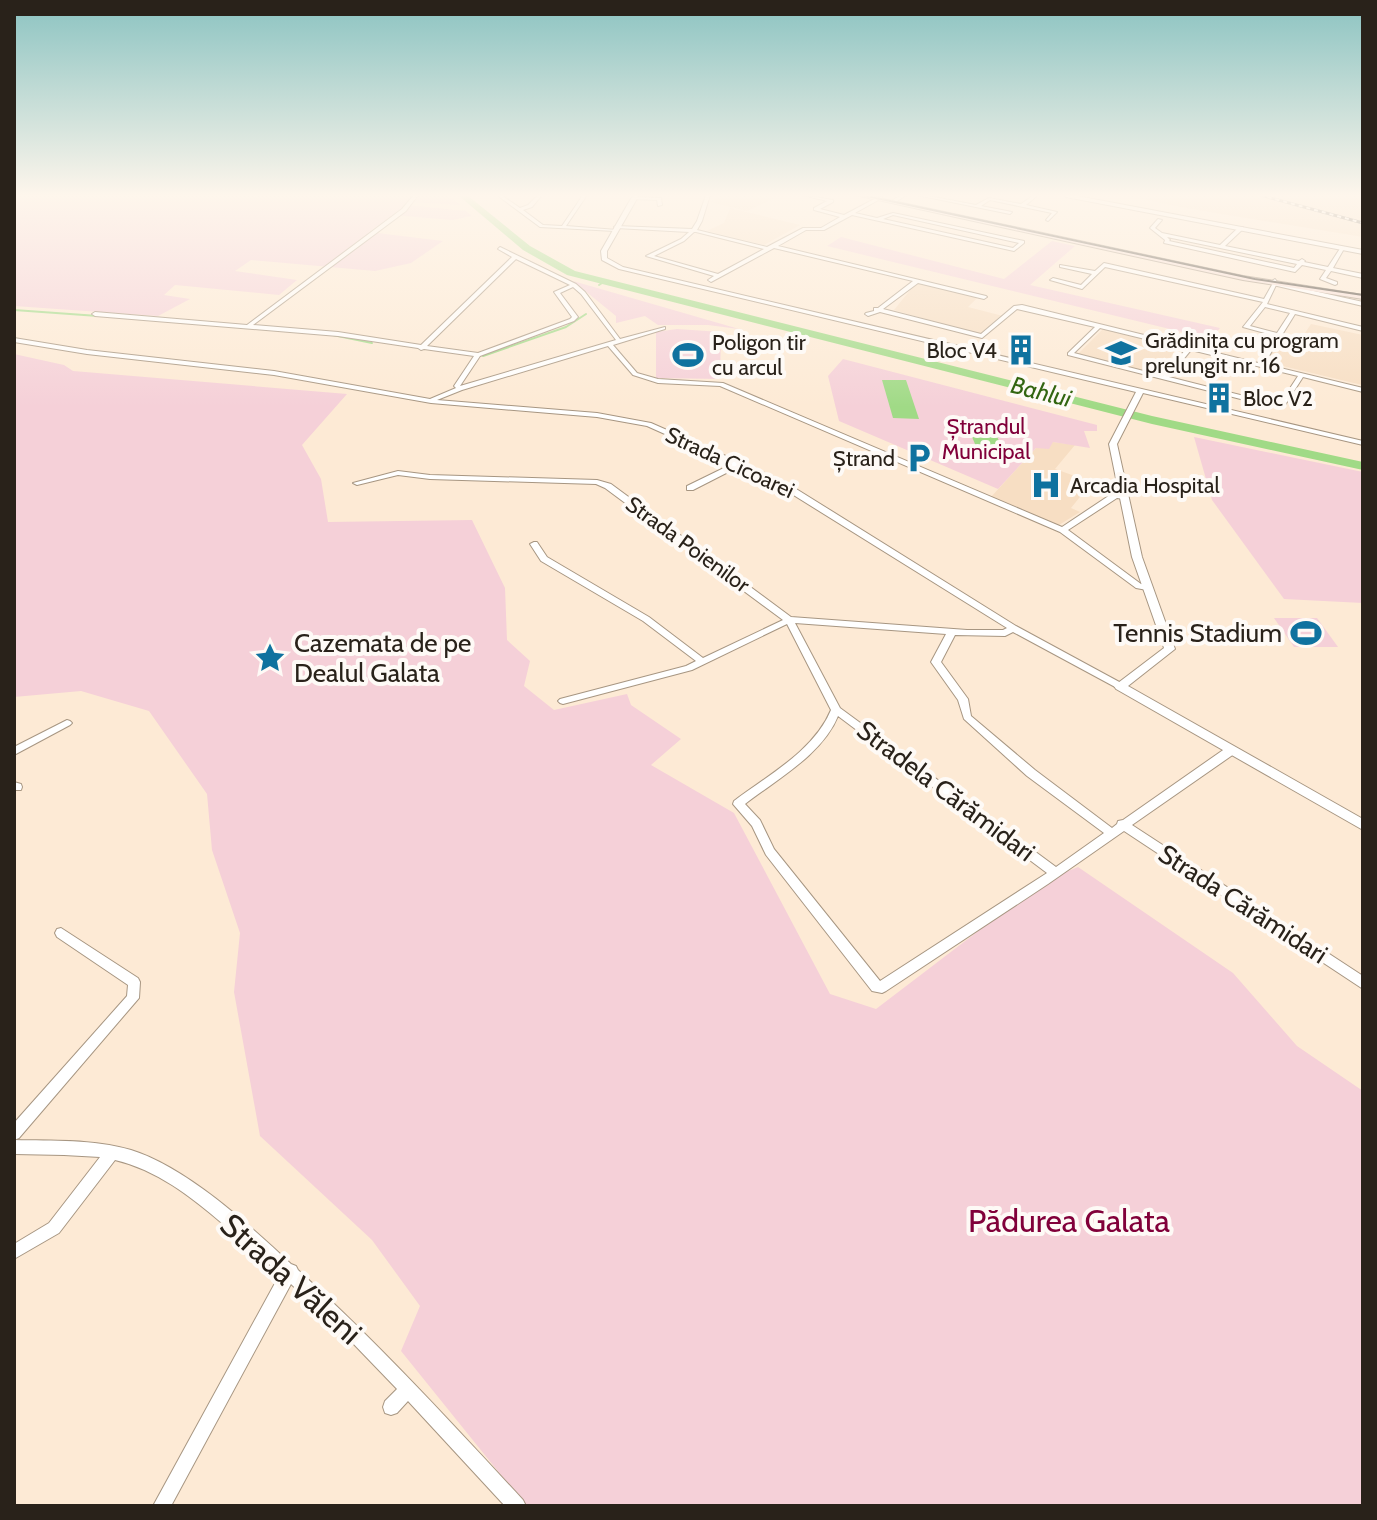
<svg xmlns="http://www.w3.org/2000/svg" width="1377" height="1520" viewBox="0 0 1377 1520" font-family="Cabin,sans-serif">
  <rect width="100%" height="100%" fill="#fdead5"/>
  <g fill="#f7dec3">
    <path d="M722,195H766L777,197L747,211L710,202Z"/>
    <path d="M1123,195H1363V237L1185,208Z"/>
    <path d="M730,208L800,225L764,245L707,231L724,223Z"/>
    <path d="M916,283L978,297L968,307L1003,316L981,335L894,310Z"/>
    <path d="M1311,324L1363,335L1362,385L1266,362L1278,344L1295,348Z"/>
    <path d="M1103,329L1178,348L1157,375L1078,354Z"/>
    <path d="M1053,442L1075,445L1055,469L1092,482L1071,508L1080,512L1059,525L991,497L1036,448Z"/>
  </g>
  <g fill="#f5d0d8">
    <path d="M14,195H448L460,205L409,202L407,205L466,211L472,216L452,220L393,215L369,232L443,241L411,263L375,271L251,260L235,271L297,280L279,295L175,285L164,295L190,299L158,316L14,306Z"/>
    <path d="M841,237L1004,279L1052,241L1075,246L1030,285L1220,328L1211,339L827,246Z"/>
    <path d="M573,281L739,329L708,325H658L645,316L616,323V316Z"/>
    <path d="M677,329L721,332L720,379L656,378V332Z"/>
    <path d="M14,354L64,365L73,371L347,394L302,445L321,479L328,522L472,520L505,588L507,640L530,661L524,686L554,710L627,694L631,705L681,739L651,765L734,813L830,994L876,1009L1044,881L1078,867L1233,973L1297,1046L1363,1091V1506H526L401,1351L420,1306L372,1240L260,1136L234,992L240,933L212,850L207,794L149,711L81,691L14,697Z"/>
    <path d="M843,359L1097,425V431H1084L1090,448L1053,442L1049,449L1036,448L998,489L839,421L828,376Z"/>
    <path d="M1194,437L1363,472V603L1284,599L1212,500Z"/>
    <path d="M1274,618H1317L1338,647H1294Z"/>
  </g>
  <g fill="#a0da86">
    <path d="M882,380H906L919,419L893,418Z"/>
    <path d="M970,432H995L1008,461H982Z"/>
  </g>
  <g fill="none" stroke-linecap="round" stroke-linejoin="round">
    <g stroke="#a0da86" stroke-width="2">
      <path d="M599,285L605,281"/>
      <path d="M14,310L98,316"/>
      <path d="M333,335L372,343"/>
      <path d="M483,356L566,327L586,314"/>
    </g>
    <path fill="#a0da86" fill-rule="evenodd" d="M458,195H467L530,246L575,271L1152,416L1363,462V470L1152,424L567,275L523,250Z"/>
    <g stroke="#a79682" stroke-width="2">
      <g id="minor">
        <path d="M414,195H418L406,211L253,325L338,332L421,345L512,257L498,249L500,247L576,284L585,292L620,339L665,327V329L613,345L637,373L658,379L723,383L1062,527L1113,493L1127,495L1128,497L1124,499L1117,498L1068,530L1141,584L1150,585L1151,587L1147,590L1136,588L1060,532L720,386L658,383L633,375L608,346L462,390L437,400L597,413L651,423L785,482L1016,626L1123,684L1125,686L1123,688H1117L1013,632L1005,636L955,635L941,662L968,699L971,716L1035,770L1112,828L1117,824L1118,821L1123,820L1226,748H1234L1235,751L1234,754L1132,825L1363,976V989L1124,831L1048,884L886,991L882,993L872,991L766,855L752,826L733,804L734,801C768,775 814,751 831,710L787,624L692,670L563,704L560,703L558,701L560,699L686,666L696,661L643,621L541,561L530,544L534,542H537L547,557L649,617L703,658L783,620L605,488L596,484L430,479L398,475L357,485L353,483L398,471L430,475L597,480L611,484L791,617L967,630H1003L1007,628L779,486L738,467L693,490H687V486L732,464L647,426L597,417L431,403L274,375L87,354L14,342V338L87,350L274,371L430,399L456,388L454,386L474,356L424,349L421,350L418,348L338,336L95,316L92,314L95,312L247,325L402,209ZM516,259L570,285L554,292L572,317L570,319L478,353L427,346ZM573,287L581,294L616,340L460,386L480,356L574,321L578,317L560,293ZM795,623L946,634L931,662L958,700L964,719L1027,776L1104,833L1056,867L840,708ZM838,716L1047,873L880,981L774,849L760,820L745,804C776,780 823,754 838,716Z"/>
        <path d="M497,195H501L520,208L528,205L538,195H542L532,207L523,210L543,225L562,226L583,195H587L566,226L617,230L615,231L540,227Z"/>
        <path d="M706,195H710L702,221L697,230L767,247L803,228H821L840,217L814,210V208L827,201L803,195L833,200V202L820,209L844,215L880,196L882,198L855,213L877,218L893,213L1024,241V243L1014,251L852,215L824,230H806L778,246L986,296L987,297L984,299L918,283L883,309L981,334L1014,306L1022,305L1258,363L1276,336L1243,327L1263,302L1105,267L1082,289L1050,280L1053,278L1081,285L1092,274L1060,267V265L1095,271L1104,263L1264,299L1273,283H1277L1267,304L1363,327V331L1295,314L1264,364L1363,388V392L1303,377L1285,405L1272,407L1068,355V353L1095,327L1017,309L982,338L880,312L868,316L865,314L866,313L874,311V308H878L913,281L774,248L711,282L708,280L714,276L646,256L681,239L689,232L616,228L614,227L616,226L692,229L697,221ZM893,215L1019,243L1013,248L883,219ZM694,232H696L764,249L718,274L654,256L684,241ZM1265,307L1290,313L1277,333L1250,326ZM1100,328L1186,349L1163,376L1074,353ZM1191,350L1298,376L1281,402L1272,403L1169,377Z"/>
        <path d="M902,195H907L897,201L893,200Z"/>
        <path d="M917,195H923L976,205L989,198L1021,204L1034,195H1038L1026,205L1057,212L1048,221L1046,220L1052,213L990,200L981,206L1012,212L1010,214Z"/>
        <path d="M634,197L661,198L662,205L658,206L657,200L632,199Z"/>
        <path d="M1158,219L1162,220L1155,228L1162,233L1220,245L1239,227H1243V229L1225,246L1299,261L1302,259L1305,261L1304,262L1328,267L1341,247H1345L1333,268L1363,274V278L1331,271L1326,278L1337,282V284L1335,285L1320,279L1326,270L1302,265L1295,272L1164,243L1165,240L1150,228ZM1167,237L1297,264L1294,268L1169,241L1170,240Z"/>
        <path d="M67,720L70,721L72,723L70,725L14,755V747Z"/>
        <path d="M14,782L21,784L22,787L21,790H14Z"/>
        <path d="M61,928L138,978L140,982L139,998L19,1138L14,1140V1123L127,996L128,985L57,937L55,933L57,929Z"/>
        <path d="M14,1140C53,1141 93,1139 131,1150C186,1167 248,1224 291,1264L296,1266L298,1270C377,1342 450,1421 523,1500L526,1506H505L408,1401L397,1413L391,1415L385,1413L383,1407L385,1401L397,1389L344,1334L291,1284L171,1506H153L280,1274C261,1257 242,1240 223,1224C190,1196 157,1170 115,1160L59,1233L14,1259V1244L49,1223L100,1157L64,1155L14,1154Z"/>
      </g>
    </g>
    <g stroke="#a79682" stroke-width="2">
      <g id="tertiary">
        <path d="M633,195H639L607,251V258L623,267L1363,441V445L1143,393L1117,444L1142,557L1175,649L1128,686L1363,819V830L1116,689L1114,686L1164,648L1132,557L1109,444L1136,392L619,269L602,260L601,251Z"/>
        <path d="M1064,195H1072L1363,250V254L1066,197Z"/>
        <path d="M1275,279L1278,283L1363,302V306L1273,285L1272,281Z"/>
      </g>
    </g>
    <g stroke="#a79682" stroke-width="2">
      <path id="secondary" d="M855,195H865L1243,276L1363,295V299L1243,280Z"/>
    </g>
    <use href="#minor" fill="#fff" fill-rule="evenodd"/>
    <use href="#tertiary" fill="#fff" fill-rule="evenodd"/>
    <use href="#secondary" fill="#f8e0d8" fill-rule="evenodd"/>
    <path stroke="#51483d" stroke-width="2" d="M862,195L1255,279L1363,295"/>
    <g stroke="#51483d" stroke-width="3">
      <path id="rail" d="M1260,195L1363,223"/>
    </g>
    <use href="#rail" stroke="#fefaf6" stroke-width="2" stroke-dasharray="4" stroke-linecap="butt"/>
  </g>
  <linearGradient id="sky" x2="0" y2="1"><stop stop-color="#8bc3c1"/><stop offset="0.48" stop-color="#fef6ec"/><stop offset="1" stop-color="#fef6ec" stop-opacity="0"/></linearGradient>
  <rect width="1377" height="407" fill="url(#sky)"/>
  <defs>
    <g id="building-bare" transform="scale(2.4)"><path d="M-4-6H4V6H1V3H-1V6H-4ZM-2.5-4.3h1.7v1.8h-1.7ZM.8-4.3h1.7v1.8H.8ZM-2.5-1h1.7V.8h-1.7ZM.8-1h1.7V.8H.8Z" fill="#0f729f" stroke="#fefaf6" stroke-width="2.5" paint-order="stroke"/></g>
    <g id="school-bare" transform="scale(2.4)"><path d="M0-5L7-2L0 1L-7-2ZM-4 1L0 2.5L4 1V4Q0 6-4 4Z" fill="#0f729f" stroke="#fefaf6" stroke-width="2.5" paint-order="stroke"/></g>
    <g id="stadium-bare" transform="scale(2.4)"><path d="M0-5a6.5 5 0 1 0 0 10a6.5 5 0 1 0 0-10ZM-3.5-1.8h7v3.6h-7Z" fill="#0f729f" stroke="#fefaf6" stroke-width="2.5" paint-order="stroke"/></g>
    <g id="parking-bare" transform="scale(2.4)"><path d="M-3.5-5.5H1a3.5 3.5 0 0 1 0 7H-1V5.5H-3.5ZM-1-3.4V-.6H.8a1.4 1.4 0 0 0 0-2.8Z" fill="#0f729f" stroke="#fefaf6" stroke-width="2.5" paint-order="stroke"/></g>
    <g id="hospital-bare" transform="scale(2.4)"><path d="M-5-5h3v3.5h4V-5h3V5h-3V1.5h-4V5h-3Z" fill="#0f729f" stroke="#fefaf6" stroke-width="2.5" paint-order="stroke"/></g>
    <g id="sight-bare" transform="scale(2.4)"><path d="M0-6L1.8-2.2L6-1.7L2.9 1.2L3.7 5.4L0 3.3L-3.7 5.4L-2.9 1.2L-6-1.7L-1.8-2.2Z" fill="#0f729f" stroke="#fefaf6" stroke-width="2.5" paint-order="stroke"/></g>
  </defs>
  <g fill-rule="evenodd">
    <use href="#building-bare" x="1021" y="350"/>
    <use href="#school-bare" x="1121" y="353"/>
    <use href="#stadium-bare" x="688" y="355"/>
    <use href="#building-bare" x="1219" y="398"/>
    <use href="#parking-bare" x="919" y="458"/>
    <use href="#hospital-bare" x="1046" y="485"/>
    <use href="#stadium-bare" x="1306" y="633"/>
    <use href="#sight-bare" x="270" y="658"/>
  </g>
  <g text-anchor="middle" stroke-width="8" stroke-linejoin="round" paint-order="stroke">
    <g font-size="22" fill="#29221a" stroke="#fefaf6" text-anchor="start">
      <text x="1145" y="348">Grădinița cu program<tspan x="1145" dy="25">prelungit nr. 16</tspan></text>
      <text x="712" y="350">Poligon tir<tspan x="712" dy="25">cu arcul</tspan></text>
      <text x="997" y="358" text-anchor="end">Bloc V4</text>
      <text x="1243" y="406">Bloc V2</text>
      <text x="895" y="466" text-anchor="end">Ștrand</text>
      <text x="1070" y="493">Arcadia Hospital</text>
    </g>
    <g font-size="22" fill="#81003a" stroke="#fefaf6">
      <text x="986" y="434">Ștrandul<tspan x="986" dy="25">Municipal</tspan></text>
    </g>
    <g font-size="22" fill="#29221a" stroke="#fefaf6">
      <text transform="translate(730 462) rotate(25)" y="8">Strada Cicoarei</text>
      <text transform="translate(688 544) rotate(36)" y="8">Strada Poienilor</text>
    </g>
    <g font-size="24" font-style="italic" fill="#326511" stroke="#fefaf6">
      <text transform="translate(1041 392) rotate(14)" y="8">Bahlui</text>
    </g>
    <g font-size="26" fill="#29221a" stroke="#fefaf6" text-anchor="end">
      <text x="1282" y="642">Tennis Stadium</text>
      <text x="294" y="652" text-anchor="start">Cazemata de pe<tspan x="294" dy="30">Dealul Galata</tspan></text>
    </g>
    <g font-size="26" fill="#29221a" stroke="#fefaf6">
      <text transform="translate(946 791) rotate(37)" y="9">Stradela Cărămidari</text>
      <text transform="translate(1243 904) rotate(33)" y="9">Strada Cărămidari</text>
    </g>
    <g font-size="32" fill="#81003a" stroke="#fefaf6">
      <text x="1069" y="1232">Pădurea Galata</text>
    </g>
    <g font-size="32" fill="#29221a" stroke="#fefaf6">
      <text transform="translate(291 1279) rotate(42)" y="11">Strada Văleni</text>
    </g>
  </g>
  <rect width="1377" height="1520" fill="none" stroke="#29221a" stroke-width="32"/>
</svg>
